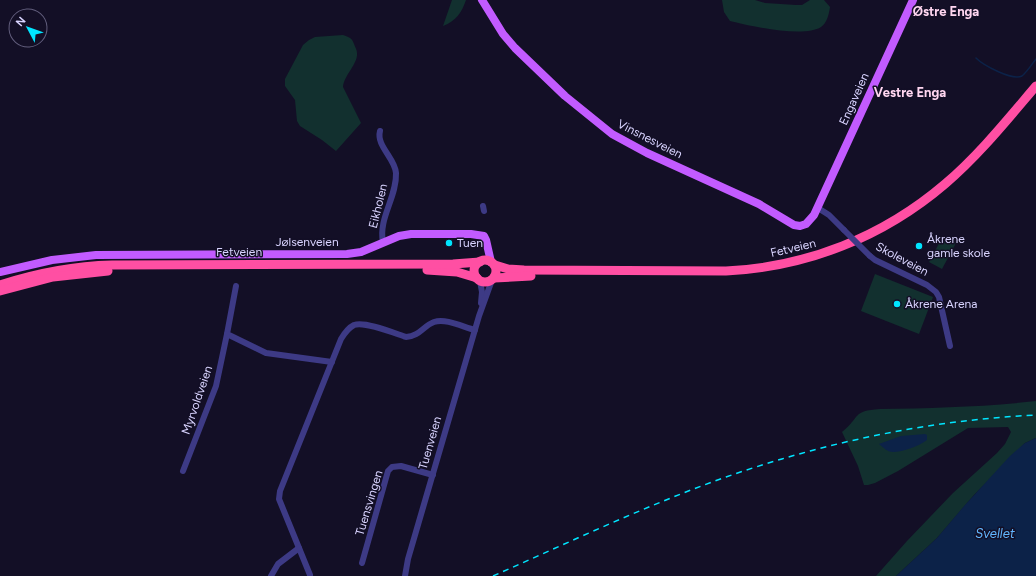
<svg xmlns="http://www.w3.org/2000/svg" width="1036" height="576" viewBox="0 0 1036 576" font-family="Figtree,sans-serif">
  <rect width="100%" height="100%" fill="#130f26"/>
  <g fill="#12302f">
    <path d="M452,0H466C462,12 456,21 443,26Z"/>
    <path d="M722,0H755L765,3L796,5H802L810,0H824L830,7C829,14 827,23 821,27C804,38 750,26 730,21L724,12Z"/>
    <path d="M343,35C349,37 352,38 354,44C355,47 357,50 357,53C358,64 344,75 343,87L361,123L336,151L322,140L300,126L297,121L295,100L285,86V79L303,45L309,40L315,37Z"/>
    <path d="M943,236L956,243L942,269L929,262Z"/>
    <path d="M875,274L933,297L919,334L861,311Z"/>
    <path d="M1036,401V438L1025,443L974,495L937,538L896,576H876L907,541L953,493L997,453L1005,444L1011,432L1008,427L968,428L898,471L875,483L868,485H864L858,466L842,432C861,417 851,411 880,409C932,408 984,407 1036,401Z"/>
  </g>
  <g fill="#0c2248">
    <path d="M925,434L927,435V440C919,446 903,452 893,452C887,452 883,447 879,444L901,436Z"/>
    <path d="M1036,438V576H896L937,538L965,505L1010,456L1025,443Z"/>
  </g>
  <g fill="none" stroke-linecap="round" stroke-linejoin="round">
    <path stroke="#0c2248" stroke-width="1.5" d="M976,58C983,65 1012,81 1022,76C1027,72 1032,64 1036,59"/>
    <g stroke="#3d3a85" stroke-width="6">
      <path d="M380,131C376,146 395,158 396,173C397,197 378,219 383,242"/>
      <path d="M483,206L484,211"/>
      <path d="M818,208L829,215L844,230"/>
      <path d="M870,256L875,260L927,285L936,292L939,297L950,346"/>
      <path d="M480,281L482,292L481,303"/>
      <path d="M236,286L227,334L266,353L332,362"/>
      <path d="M183,471L216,386L227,334"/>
      <path d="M362,563L388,471L392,467L401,466L433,475"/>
      <path d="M310,575L279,499L280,491L341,339C344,334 348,328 354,325C365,321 394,333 406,337C420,336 423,326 434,322C446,318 463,327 475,330"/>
      <path d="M271,576L278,564L299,548"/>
      <path d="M405,576L408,559L479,316L492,280"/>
    </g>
    <g stroke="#c25bff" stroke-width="8">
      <path d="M482,0L503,34L515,48L565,96L612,134L647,153L759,204L794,225L800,226L806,224L814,215L913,0"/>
      <path d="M0,272L52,260L96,255L347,254L361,252L399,236L411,234H471L484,236L486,240L491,262"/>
    </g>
    <g stroke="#ff4fa3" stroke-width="9">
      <circle cx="485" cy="271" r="11"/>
      <path d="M495,265L508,269L524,270L726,271C807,267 883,237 945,184C979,155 1007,120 1036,86"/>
      <path d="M427,270L457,272L477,278"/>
      <path d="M494,278L531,276"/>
      <path d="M0,285C37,273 73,266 112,265L453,264L480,262"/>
      <path d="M0,291L53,277L108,271"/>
    </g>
    <path stroke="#00e5ff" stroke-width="1.5" stroke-dasharray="6 5" stroke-linecap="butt" d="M493,576C570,542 647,505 726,477C826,442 931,420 1036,415"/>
    <path stroke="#3d3a85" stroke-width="6" d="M844,230L870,256"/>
  </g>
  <g fill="#00e5ff" stroke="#130f26" stroke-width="1.5">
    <circle cx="449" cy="243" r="4"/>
    <circle cx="919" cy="246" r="4"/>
    <circle cx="897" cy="304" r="4"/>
  </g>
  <g text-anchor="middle" stroke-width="3" stroke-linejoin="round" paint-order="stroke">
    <g font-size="12" fill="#d9d4ff" stroke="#130f26">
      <text transform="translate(854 99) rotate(-66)" y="4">Engaveien</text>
      <text transform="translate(650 139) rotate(27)" y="4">Vinsnesveien</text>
      <text transform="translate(378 206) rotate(-76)" y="4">Eikholen</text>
      <text x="307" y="246">Jølsenveien</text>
      <text transform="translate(793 248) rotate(-13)" y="4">Fetveien</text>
      <text x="239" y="256">Fetveien</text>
      <text transform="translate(902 259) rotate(28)" y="4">Skoleveien</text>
      <text transform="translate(197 400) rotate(-71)" y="4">Myrvoldveien</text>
      <text transform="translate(430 443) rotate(-74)" y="4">Tuenveien</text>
      <text transform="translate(369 503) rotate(-73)" y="4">Tuensvingen</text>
    </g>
    <g font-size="12" fill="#d9d4ff" stroke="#130f26" text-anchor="start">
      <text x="927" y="243">Åkrene<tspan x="927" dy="14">gamle skole</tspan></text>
      <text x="457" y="247">Tuen</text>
      <text x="905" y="308">Åkrene Arena</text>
    </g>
    <g font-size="13" font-weight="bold" fill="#ffd6f0" stroke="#130f26">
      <text x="946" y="16">Østre Enga</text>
      <text x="910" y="97">Vestre Enga</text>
    </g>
    <g font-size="13" font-style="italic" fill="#62b6ff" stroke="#130f26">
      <text x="995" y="538">Svellet</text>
    </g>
  </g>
  <g transform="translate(28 28) rotate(311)"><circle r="19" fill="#130f26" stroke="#625e7d"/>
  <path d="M0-3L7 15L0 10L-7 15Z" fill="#00e5ff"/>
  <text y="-6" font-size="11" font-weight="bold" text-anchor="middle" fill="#d9d4ff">N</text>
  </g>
</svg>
